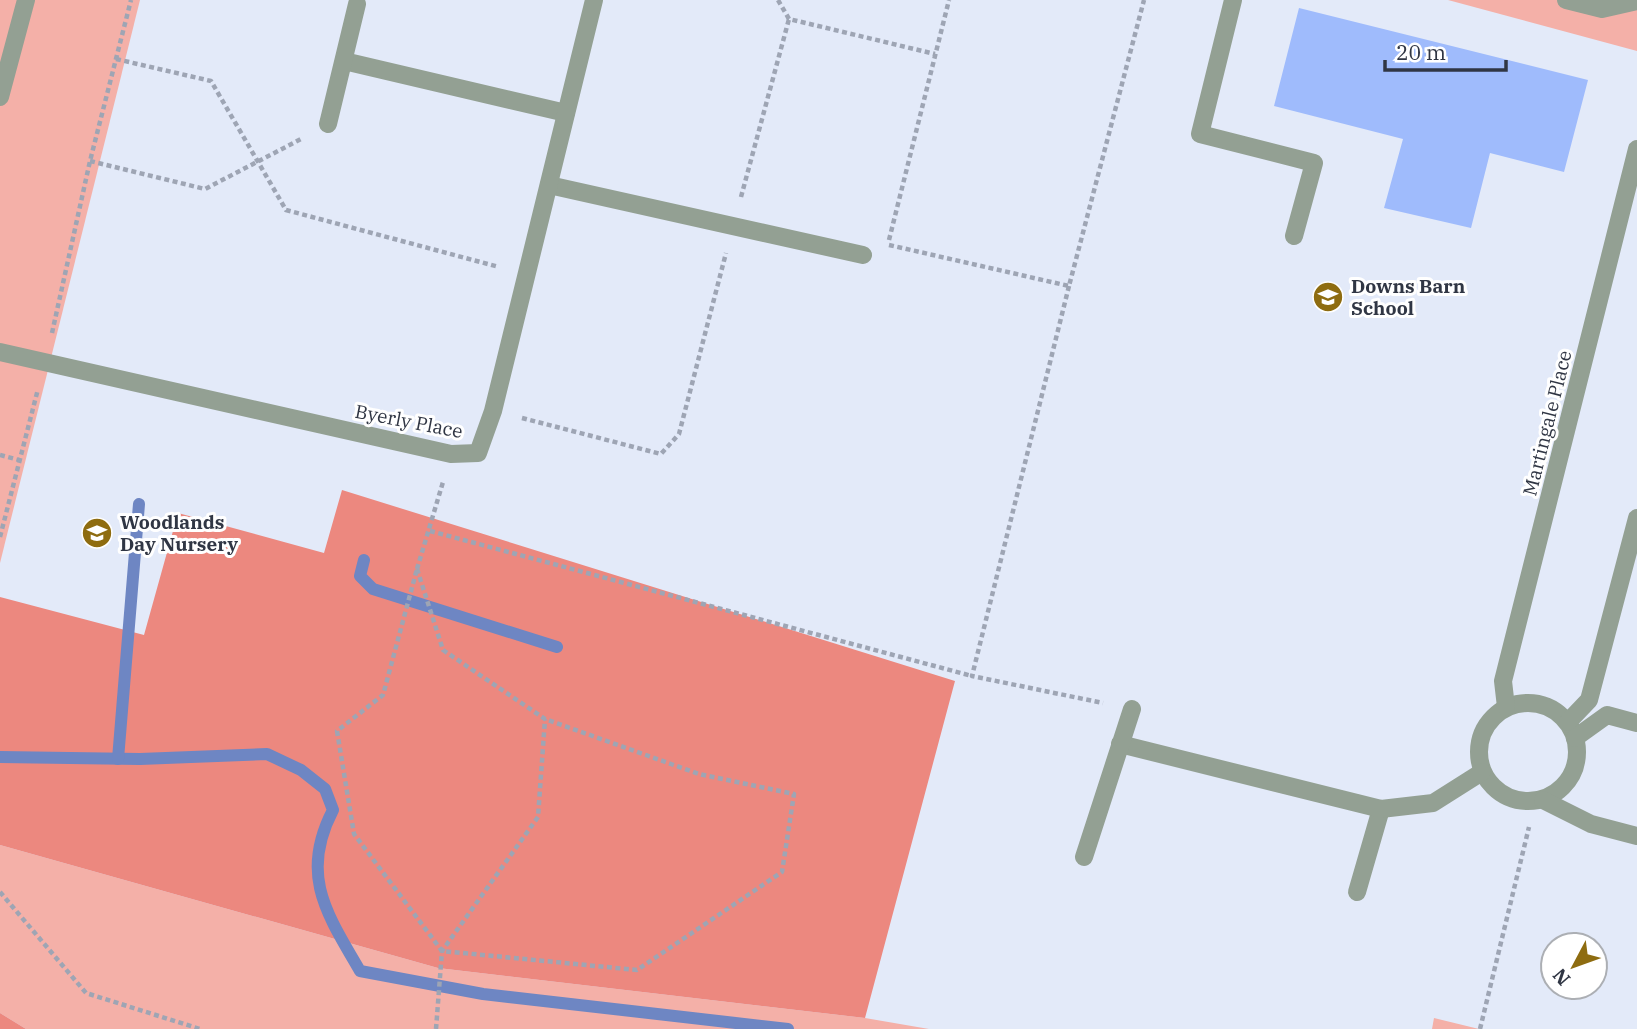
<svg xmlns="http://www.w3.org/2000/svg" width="1637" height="1029" viewBox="0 0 1637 1029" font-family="'IBM Plex Serif',serif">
  <rect width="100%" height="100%" fill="#e3eaf9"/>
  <g fill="#f4b0a8">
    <path d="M0,0H140L0,563Z"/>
    <path d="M1448,0H1637V51Z"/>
    <path d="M0,845L438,968L865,1018L929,1029H26L0,1013Z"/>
    <path d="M1434,1018L1479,1029H1432Z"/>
  </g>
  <g fill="#ec887f">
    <path d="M342,490L955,681L865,1018L438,968L0,845V597L144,635L178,513L324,553Z"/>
    <path d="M0,1013L26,1029H0Z"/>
  </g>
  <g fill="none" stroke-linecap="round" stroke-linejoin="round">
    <g stroke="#6e86c3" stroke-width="12">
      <path d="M364,560L360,576L373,589L557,647"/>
      <path d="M0,757L140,759L267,754L301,770L325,789L333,810C299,875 327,914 360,971L483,994L788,1029"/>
      <path d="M118,759L139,504"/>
    </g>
  </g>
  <path fill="#9fbbfc" d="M1299,8L1588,80L1564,172L1490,153L1471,228L1384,208L1403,139L1274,106Z"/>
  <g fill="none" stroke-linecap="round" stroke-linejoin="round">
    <g stroke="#9ea5b4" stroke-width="4.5" stroke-dasharray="5 3.5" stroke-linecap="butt">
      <path d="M778,0L789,19L935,54"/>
      <path d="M116,59L211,81L286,210L499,267"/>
      <path d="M90,161L205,189L303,138"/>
      <path d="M741,197L789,19"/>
      <path d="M889,240L949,0"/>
      <path d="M889,245L1069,286L1144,0"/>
      <path d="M1069,286L972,676L1103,703"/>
      <path d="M52,333L90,161L131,0"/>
      <path d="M522,418L661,454L679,434L726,253"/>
      <path d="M0,455L19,460"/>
      <path d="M430,531L972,676"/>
      <path d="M0,537L38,389"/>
      <path d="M417,569L443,650L545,719L699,774L794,794L782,872L637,970L442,951L354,834L337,731L383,695Z"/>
      <path d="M417,569L443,482"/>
      <path d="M0,892L86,993L200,1029"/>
      <path d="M436,1029L442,951L538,817L545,719"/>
      <path d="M1480,1029L1529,827"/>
    </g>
    <g stroke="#93a093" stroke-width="18">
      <path d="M1233,0L1200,134L1314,163L1294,236"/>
      <path d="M344,61L566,113"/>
      <path d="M328,124L357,4"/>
      <path d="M1357,892L1381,809"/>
    </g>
    <g stroke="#93a093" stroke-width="18">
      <path d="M1566,0L1602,9L1637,1"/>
      <path d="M0,97L26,0"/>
      <path d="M549,185L863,255"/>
      <path d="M0,352L451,454L478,453L493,411L594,0"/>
      <circle cx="1528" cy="752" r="49"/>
      <path d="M1506,707L1503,681L1637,149"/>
      <path d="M1568,722L1589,700L1637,518"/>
      <path d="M1575,738L1607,715L1637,723"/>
      <path d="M1120,744L1381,809L1433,803L1482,772"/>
      <path d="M1543,800L1591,824L1637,836"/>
      <path d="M1084,857L1132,709"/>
    </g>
  </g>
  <defs>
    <g id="school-disc" transform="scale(1.575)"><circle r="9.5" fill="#8e6c10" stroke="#fff"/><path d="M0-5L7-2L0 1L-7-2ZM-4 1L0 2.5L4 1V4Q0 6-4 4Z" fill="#fff"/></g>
  </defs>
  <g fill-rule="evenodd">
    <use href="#school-disc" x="1328" y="297"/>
    <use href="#school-disc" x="97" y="533"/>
  </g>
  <g text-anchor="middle" stroke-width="6" stroke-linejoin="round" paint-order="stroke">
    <g font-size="19" font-weight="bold" fill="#303644" stroke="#fff" text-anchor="start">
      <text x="1351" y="293">Downs Barn<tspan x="1351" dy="22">School</tspan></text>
      <text x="120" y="529">Woodlands<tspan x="120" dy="22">Day Nursery</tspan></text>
    </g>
    <g font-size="19" fill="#303644" stroke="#fff">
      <text transform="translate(409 421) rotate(11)" y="7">Byerly Place</text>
      <text transform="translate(1547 423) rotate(-76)" y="7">Martingale Place</text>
    </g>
  </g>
  <g transform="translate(1574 966) rotate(229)"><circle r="33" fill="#ffffff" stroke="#acafb4" stroke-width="2"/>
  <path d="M0-5L12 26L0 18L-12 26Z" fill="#8e6c10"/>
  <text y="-10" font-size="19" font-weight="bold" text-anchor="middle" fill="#303644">N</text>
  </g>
  <path d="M1385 60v10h121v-10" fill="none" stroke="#303644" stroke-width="3.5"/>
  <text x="1396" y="60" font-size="21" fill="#303644" stroke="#ffffff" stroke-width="5" paint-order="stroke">20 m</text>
</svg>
